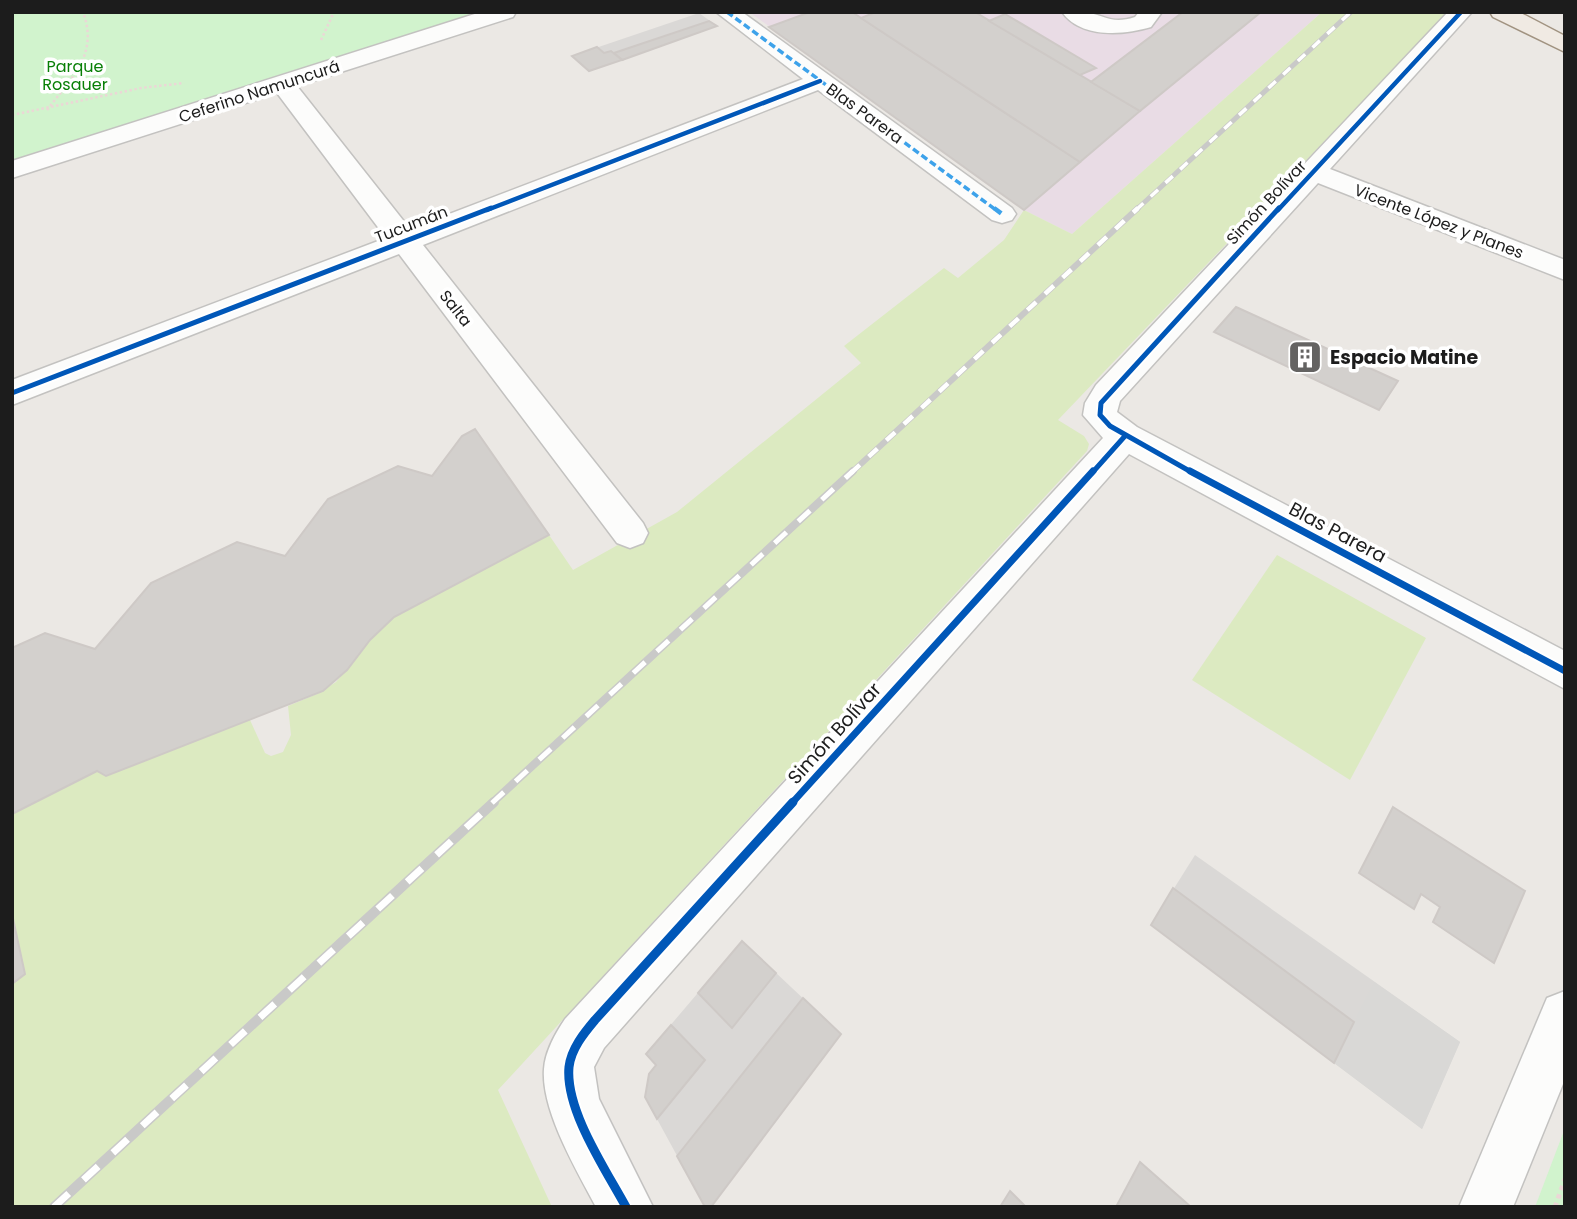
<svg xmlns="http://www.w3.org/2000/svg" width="1577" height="1219" viewBox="0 0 1577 1219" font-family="Poppins,sans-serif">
  <rect width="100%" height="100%" fill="#ebe8e4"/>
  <g fill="#dad8d6">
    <path d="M699,13L717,26L589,71L572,56Z"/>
    <path d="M1195,855L1460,1042L1422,1129L1151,925Z"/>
    <path d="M742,941L841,1034L711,1207H705L645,1097L649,1074L656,1065L646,1054Z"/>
  </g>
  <path fill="#e9dce5" d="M749,12H1322L1072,234L1024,210Z"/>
  <path fill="#d9d8d6" d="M1374,982L1460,1042L1422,1129L1334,1063Z"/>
  <g fill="#dceac1">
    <path d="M1322,12H1448L1058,420L1084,436L1089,444L1087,451L498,1090L552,1207H12V984L25,974L12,914V814L97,771L106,776L250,720L265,753L271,756L283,752L291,735L288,706L317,694L336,682L370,640L394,617L549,535L573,570L677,512L861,363L844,346L944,268L958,278L1004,240L1024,210L1072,234Z"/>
    <path d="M1277,555L1426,638L1350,780L1192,680Z"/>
  </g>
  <g fill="#d1f3cd">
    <path d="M12,12H483L12,160Z"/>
    <path d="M1565,1128V1207H1535Z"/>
  </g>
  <g fill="#d3d0cd" stroke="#cec9c6" stroke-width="2">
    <path d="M810,12H852L1080,162L1024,210L769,27Z"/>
    <path d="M876,12H975L1140,111L1080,162L861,18Z"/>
    <path d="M1183,12H1261L1140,111L1091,82Z"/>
    <path d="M1005,14L1096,68L1080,75L989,21Z"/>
    <path d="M709,21L717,26L622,60L614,53Z"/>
    <path d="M597,47L604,53L611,51L622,60L589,71L572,56Z"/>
    <path d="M1236,307L1398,381L1379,410L1214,332Z"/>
    <path d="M475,429L549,535L394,617L370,640L347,670L323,691L106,776L97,771L12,814V648L45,633L95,649L151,583L237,542L285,556L328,499L398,466L432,476L462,436Z"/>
    <path d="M1393,807L1525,891L1494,963L1433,922L1440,907L1421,894L1414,909L1359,873Z"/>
    <path d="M1173,888L1354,1022L1334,1063L1151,925Z"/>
    <path d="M12,914L25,974L12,984Z"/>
    <path d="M742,941L776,973L732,1028L698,993Z"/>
    <path d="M803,998L841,1034L711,1207H705L677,1156Z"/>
    <path d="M671,1025L705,1060L657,1119L645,1097L649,1074L656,1065L646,1054Z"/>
    <path d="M1140,1162L1191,1207H1116Z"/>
    <path d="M1010,1191L1026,1207H1000Z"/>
  </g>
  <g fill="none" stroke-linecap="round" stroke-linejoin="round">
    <g stroke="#c3c2c0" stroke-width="3">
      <g id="minor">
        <path d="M481,12H516L513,17L297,86L410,229L803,79L716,12H742L1012,208L1016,214L1012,220L1002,223L992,220L818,90L423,245L643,523L648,533L643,543L630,548L617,543L399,254L12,405V380L386,238L277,93L12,178V161Z"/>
        <path d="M1062,12C1070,12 1078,11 1085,12C1105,15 1111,25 1135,17L1139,12H1162L1151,27C1124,35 1081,39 1062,12Z"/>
        <path d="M1448,12H1472L1330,169L1565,260V280L1318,183L1120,401L1117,412L1137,427L1565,651V689L1129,454L604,1048L594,1067L599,1099L653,1207H596C577,1171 541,1111 544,1069C545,1052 556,1032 565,1019L1103,438L1083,415L1085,403L1096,385Z"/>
        <path d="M1565,991V1079L1513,1207H1459L1547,998Z"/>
      </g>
    </g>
    <g stroke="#a19381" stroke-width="3">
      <path id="major" d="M1490,12H1519L1565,36V52L1493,17Z"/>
    </g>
    <g stroke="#ebd7d6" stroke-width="2.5" stroke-dasharray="2.5 2.5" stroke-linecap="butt">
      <path d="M321,40L334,12"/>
      <path d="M47,110C71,78 99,55 83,12"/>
      <path d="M12,115L141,88L184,83"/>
    </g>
    <path stroke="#ebd7d6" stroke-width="5" stroke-dasharray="4.5 4.5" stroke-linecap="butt" d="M1555,1207L1565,1179"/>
    <use href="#minor" fill="#fcfcfb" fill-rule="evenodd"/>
    <use href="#major" fill="#f0eae3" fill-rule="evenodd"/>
    <g stroke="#c9c9c8" stroke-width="5">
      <path id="rail-far3" d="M1136,210L1351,12"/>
    </g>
    <g stroke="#c9c9c8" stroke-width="6">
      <path id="rail-far2" d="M851,473L1138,208"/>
    </g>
    <g stroke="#c9c9c8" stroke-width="8">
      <path id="rail-far1" d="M492,803L853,471"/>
    </g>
    <g stroke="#c9c9c8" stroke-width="10">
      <path id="rail" d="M54,1207L494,802"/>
    </g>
    <use href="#rail-far3" stroke="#fff" stroke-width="3.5" stroke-dasharray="10" stroke-linecap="butt"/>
    <use href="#rail-far2" stroke="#fff" stroke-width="4.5" stroke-dasharray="12" stroke-linecap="butt"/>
    <use href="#rail-far1" stroke="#fff" stroke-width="5" stroke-dasharray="16" stroke-linecap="butt"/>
    <use href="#rail" stroke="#fff" stroke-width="7" stroke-dasharray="20" stroke-linecap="butt"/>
    <path stroke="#3da2ea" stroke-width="3.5" stroke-dasharray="7 3.5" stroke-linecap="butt" d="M727,12L996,210"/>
    <path stroke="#3da2ea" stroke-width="4.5" stroke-dasharray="9 4.5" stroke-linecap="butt" d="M994,208L1002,214"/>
    <g stroke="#fff" stroke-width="7">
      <g id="cycleway-far3">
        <path d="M487,210L820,81"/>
        <path d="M1278,210L1461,12"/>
      </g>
    </g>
    <g stroke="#fff" stroke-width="9">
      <g id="cycleway-far2">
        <path d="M12,393L491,208"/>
        <path d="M1092,473L1125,436"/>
        <path d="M1193,473L1110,426L1100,415L1101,403L1279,208"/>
      </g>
    </g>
    <g stroke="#fff" stroke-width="11">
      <g id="cycleway-far1">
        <path d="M1190,471L1565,671"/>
        <path d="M792,803L1093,471"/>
      </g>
    </g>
    <g stroke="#fff" stroke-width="13">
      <path id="cycleway" d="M626,1207C606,1170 565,1110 569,1067C571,1049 584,1033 595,1020L793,802"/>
    </g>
    <use href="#cycleway-far3" stroke="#0057b8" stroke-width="4.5"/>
    <use href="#cycleway-far2" stroke="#0057b8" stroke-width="5"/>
    <use href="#cycleway-far1" stroke="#0057b8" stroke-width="7"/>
    <use href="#cycleway" stroke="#0057b8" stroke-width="9"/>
  </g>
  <defs>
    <g id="building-square" transform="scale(1.75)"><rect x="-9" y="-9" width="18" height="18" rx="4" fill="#646362" stroke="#fff"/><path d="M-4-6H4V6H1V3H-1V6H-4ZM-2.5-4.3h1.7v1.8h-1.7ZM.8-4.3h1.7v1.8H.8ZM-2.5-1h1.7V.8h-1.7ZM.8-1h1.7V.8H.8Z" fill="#fff"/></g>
  </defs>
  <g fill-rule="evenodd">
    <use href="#building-square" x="1305" y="357"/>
  </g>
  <g text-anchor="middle" stroke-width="7" stroke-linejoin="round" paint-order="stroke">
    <g font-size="16" fill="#087f06" stroke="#fff">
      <text x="75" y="72">Parque<tspan x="75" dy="18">Rosauer</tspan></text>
    </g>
    <g font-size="16" fill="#1c1c1c" stroke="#fff">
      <text transform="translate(259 91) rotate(-18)" y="6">Ceferino Namuncurá</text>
      <text transform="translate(865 113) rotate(36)" y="6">Blas Parera</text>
      <text transform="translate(1266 202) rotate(-47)" y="6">Simón Bolívar</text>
      <text transform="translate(1439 221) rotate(21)" y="6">Vicente López y Planes</text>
      <text transform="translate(411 224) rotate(-21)" y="6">Tucumán</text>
      <text transform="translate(456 308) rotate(52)" y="6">Salta</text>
    </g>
    <g font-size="19" font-weight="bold" fill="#1c1c1c" stroke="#fff" text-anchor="start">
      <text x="1330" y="364">Espacio Matine</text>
    </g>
    <g font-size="19" fill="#1c1c1c" stroke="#fff">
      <text transform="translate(1338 532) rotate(28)" y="7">Blas Parera</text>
      <text transform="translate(834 733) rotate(-48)" y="7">Simón Bolívar</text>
    </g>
  </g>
  <rect width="1577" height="1219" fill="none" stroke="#1c1c1c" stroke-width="28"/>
</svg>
